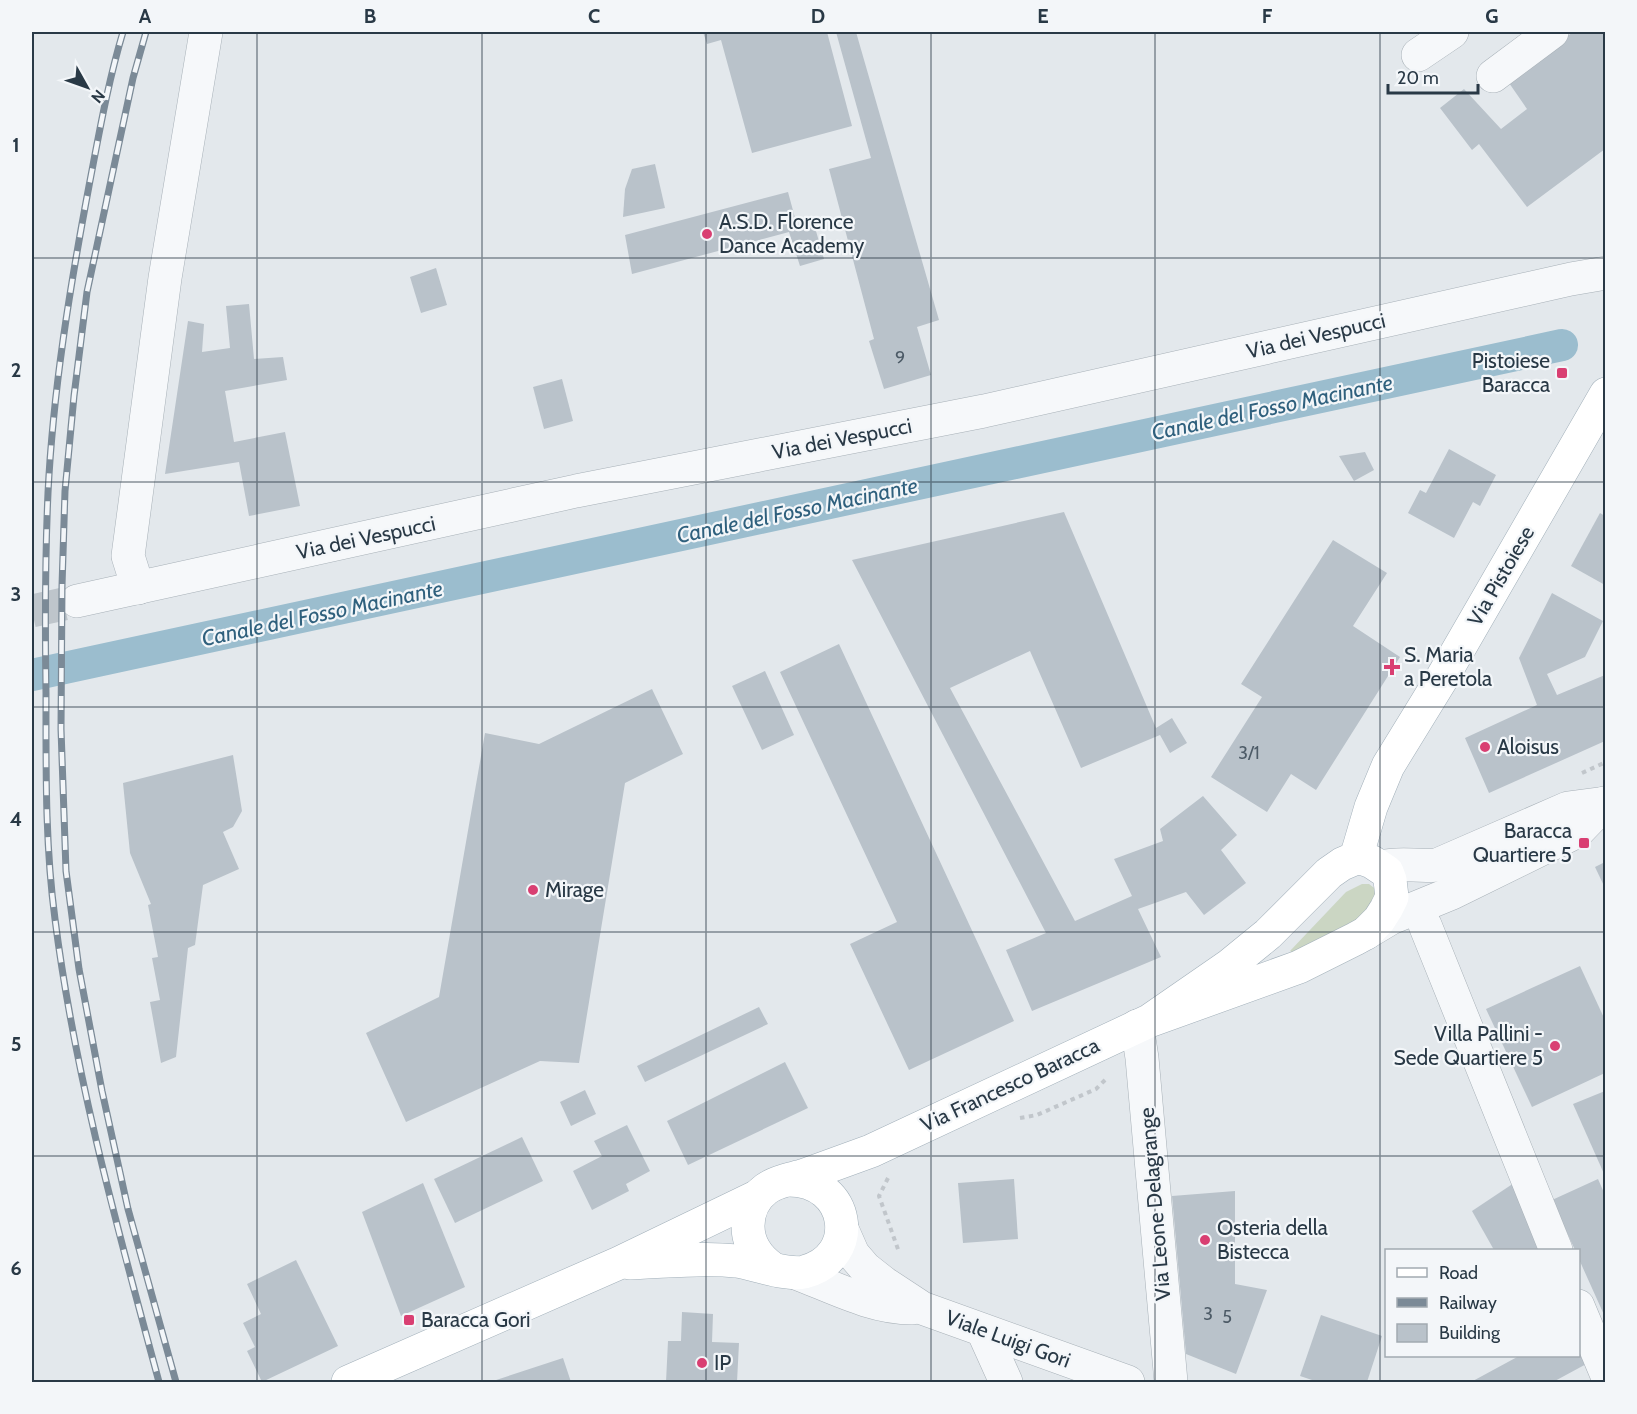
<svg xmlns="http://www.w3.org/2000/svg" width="1637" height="1414" viewBox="0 0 1637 1414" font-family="Cabin,sans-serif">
  <rect width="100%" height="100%" fill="#e3e8ec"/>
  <path fill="#cbd6c3" d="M1362,884H1369L1378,891L1374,911L1293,953L1290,951L1346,892Z"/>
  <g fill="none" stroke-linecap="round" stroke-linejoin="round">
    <path stroke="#9bbdce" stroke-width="32" d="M32,675L1562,345"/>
  </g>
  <g fill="#b9c2ca">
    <path d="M703,32H827L852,126L752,153L721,40L707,44Z"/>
    <path d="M836,32H856L939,320L917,327L931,375L884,389L869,341L874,339L829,169L871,158Z"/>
    <path d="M1573,32H1605V149L1527,207L1479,144L1472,150L1440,108L1464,89L1501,129L1527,109L1507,80Z"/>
    <path d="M655,164L665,208L623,217L625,189L632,169Z"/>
    <path d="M788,192L798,229L814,224L824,259L800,266L789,232L632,274L625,235Z"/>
    <path d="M436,268L447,305L421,313L410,277Z"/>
    <path d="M249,304L254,359L283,357L287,380L225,391L234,442L285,432L300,506L249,516L239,462L165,474L188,321L204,324L202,352L230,348L226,306Z"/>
    <path d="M562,379L573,421L544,429L533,387Z"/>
    <path d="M1449,449L1496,475L1480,506L1473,502L1454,538L1408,513L1420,490L1426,493Z"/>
    <path d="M1365,452L1374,470L1354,481L1339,456Z"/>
    <path d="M1064,512L1156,728L1172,718L1187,743L1170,753L1160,735L1081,768L1030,651L950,688L1075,921L1132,896L1114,859L1163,841L1160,829L1203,796L1237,835L1221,850L1246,883L1204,915L1186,892L1138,909L1161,957L1032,1011L1006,950L1046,933L852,560Z"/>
    <path d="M1600,513L1605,516V585L1571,566Z"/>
    <path d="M1333,540L1387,573L1353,626L1400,657L1316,790L1291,774L1267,812L1211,777L1262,697L1241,684Z"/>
    <path d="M1552,593L1603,621L1585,657L1547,674L1557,695L1605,675V741L1489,793L1465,738L1537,705L1519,658Z"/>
    <path d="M839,644L1014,1021L909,1070L850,944L897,922L780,672Z"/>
    <path d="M765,671L794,735L762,750L732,686Z"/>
    <path d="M652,689L683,754L625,783L579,1063L540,1061L406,1122L366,1033L439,997L485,733L539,744Z"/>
    <path d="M233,755L242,811L233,827L223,832L239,869L203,885L195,945L188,948L176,1057L161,1063L150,1002L160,1000L152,958L158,957L148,905L151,904L130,853L123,783Z"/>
    <path d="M1605,862V888L1595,867Z"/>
    <path d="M1580,966L1605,1020V1073L1532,1107L1486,1009Z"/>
    <path d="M759,1007L768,1024L645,1082L637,1066Z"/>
    <path d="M785,1062L808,1108L688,1165L667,1121Z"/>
    <path d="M585,1090L596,1114L571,1126L560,1102Z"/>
    <path d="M1605,1091V1176L1573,1104Z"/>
    <path d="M627,1125L650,1171L626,1184L629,1191L592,1210L573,1171L602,1156L594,1141Z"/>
    <path d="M522,1137L543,1181L455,1223L434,1179Z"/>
    <path d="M1014,1179L1018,1239L963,1243L958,1183Z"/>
    <path d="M1598,1179L1605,1195V1317L1578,1257V1250H1575L1552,1200Z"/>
    <path d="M423,1183L465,1287L401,1316L362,1212Z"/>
    <path d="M1514,1183L1543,1250H1494L1472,1211Z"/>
    <path d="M1235,1191V1284L1267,1290L1236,1374L1186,1354L1172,1196Z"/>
    <path d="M296,1260L338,1346L262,1382L247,1351L255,1347L243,1323L261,1314L247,1284Z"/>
    <path d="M682,1312L713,1314L712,1342L739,1343L737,1382H666L668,1341H681Z"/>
    <path d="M1321,1315L1382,1336L1367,1382H1318L1300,1376Z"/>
    <path d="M1579,1335L1590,1362L1553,1382H1471L1519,1356H1578Z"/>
    <path d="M563,1358L571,1382H490Z"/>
  </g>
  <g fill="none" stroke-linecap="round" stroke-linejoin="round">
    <path stroke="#bec5cb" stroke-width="33" stroke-dasharray="33 16" stroke-linecap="butt" d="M32,611L77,601"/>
    <g stroke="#a7b0b7" stroke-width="34">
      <g id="minor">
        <path d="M1418,55L1452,32"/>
        <path d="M1493,76L1552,32"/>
        <path d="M138,588L128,556L165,278L206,32"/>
        <path d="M77,601L576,491L984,411L1571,279L1606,273"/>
        <path d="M1381,867C1401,862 1417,867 1437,865L1568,808L1606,803"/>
        <path d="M1425,925L1556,1250"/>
        <path d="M1366,933L1391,918L1452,893L1578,831L1605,803"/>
        <path d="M1137,1026L1142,1058L1171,1382"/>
        <path d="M842,1229L853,1254L865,1268L884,1283L922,1308L1128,1382"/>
        <path d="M796,1273C833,1287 872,1308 912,1308"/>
        <path d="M1578,1306L1606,1373"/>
        <path d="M983,1331L1006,1382"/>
      </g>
    </g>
    <g stroke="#a1afb9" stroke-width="34">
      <g id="major">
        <path d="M1356,858L1371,807L1388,766L1442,678L1606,394"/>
        <path d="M630,1263C664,1262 702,1257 736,1261C756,1264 786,1276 804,1272C862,1257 850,1180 789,1180"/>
        <path d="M772,1268C758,1258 748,1245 748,1226C748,1211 754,1198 766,1189C777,1181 792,1179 805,1175C827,1167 849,1159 871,1151L1149,1021L1299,967L1355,939L1366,933L1379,920L1386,909L1392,897L1390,880L1387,872L1372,862L1364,859L1356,858L1342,864L1329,873L1268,934L1230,965L1149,1021"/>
        <path d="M348,1382L619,1263L758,1196"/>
      </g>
    </g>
    <g stroke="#c1c6cb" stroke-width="4" stroke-dasharray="4.5 4.5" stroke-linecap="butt">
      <path d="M1582,773L1606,762"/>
      <path d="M1020,1118L1037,1115L1096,1089L1107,1078"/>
      <path d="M888,1178L879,1196L899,1252"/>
    </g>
    <use href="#minor" stroke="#f6f8fa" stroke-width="33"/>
    <use href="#major" stroke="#fff" stroke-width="33"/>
    <g stroke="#7b8a97" stroke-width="7">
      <g id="rail">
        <path d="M123,32C108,82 99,134 89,186C70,287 53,390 48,493C45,559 45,626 46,693C46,769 45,844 55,919C75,1077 118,1230 159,1382"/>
        <path d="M146,32L133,78L87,292L74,396L65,491L62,586L61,729L66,871L79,969L102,1091L128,1209L176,1382"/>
      </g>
    </g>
    <use href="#rail" stroke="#f3f6f9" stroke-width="4.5" stroke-dasharray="14" stroke-linecap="butt"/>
  </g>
  <path fill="none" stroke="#293946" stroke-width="1.5" stroke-opacity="0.55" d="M257,32V1382M482,32V1382M706,32V1382M931,32V1382M1155,32V1382M1380,32V1382M32,258H1606M32,482H1606M32,707H1606M32,932H1606M32,1156H1606"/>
  <g fill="#d93f72" stroke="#f3f6f9" stroke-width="2">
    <circle cx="707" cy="234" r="6"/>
    <rect x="1556" y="367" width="12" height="12" rx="3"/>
    <path d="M1389 658h6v6h6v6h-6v6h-6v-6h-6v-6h6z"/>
    <circle cx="1485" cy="747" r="6"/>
    <rect x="1578" y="837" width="12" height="12" rx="3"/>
    <circle cx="533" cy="890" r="6"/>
    <circle cx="1555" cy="1046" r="6"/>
    <circle cx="1205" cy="1240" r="6"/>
    <rect x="403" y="1314" width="12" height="12" rx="3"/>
    <circle cx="702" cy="1363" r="6"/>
  </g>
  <g text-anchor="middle" stroke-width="4.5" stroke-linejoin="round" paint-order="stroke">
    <g font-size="18" fill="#4d5b67">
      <text x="900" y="364">9</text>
      <text x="1249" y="759">3/1</text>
      <text x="1208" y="1320">3</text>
      <text x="1227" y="1323">5</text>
    </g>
    <g font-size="21" fill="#293946" stroke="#f3f6f9" text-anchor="start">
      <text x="719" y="229">A.S.D. Florence<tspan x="719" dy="24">Dance Academy</tspan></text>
      <text x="1550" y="368" text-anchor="end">Pistoiese<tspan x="1550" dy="24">Baracca</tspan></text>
      <text x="1404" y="662">S. Maria<tspan x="1404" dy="24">a Peretola</tspan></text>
      <text x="1497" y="754">Aloisus</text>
      <text x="1572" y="838" text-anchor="end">Baracca<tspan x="1572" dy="24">Quartiere 5</tspan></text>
      <text x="545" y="897">Mirage</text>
      <text x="1543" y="1041" text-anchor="end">Villa Pallini -<tspan x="1543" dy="24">Sede Quartiere 5</tspan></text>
      <text x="1217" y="1235">Osteria della<tspan x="1217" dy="24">Bistecca</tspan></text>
      <text x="421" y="1327">Baracca Gori</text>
      <text x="714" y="1370">IP</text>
    </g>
    <g font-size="21" fill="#293946" stroke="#f3f6f9">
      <text transform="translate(1316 336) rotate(-13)" y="7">Via dei Vespucci</text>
      <text transform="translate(842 439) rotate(-11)" y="7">Via dei Vespucci</text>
      <text transform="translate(366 538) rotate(-12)" y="7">Via dei Vespucci</text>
      <text transform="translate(1501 576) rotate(-60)" y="7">Via Pistoiese</text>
      <text transform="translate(1010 1085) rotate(-25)" y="7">Via Francesco Baracca</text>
      <text transform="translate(1155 1204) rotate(-95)" y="7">Via Leone Delagrange</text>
      <text transform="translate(1008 1339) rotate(20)" y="7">Viale Luigi Gori</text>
    </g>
    <g font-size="22" font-style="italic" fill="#2f607d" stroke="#f3f6f9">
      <text transform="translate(1272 407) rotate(-12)" y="8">Canale del Fosso Macinante</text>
      <text transform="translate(797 510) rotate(-12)" y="8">Canale del Fosso Macinante</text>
      <text transform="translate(322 613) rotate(-12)" y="8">Canale del Fosso Macinante</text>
    </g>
  </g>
  <rect width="1637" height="1414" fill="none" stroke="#f3f6f9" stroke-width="66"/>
  <rect x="1385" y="1249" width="195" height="108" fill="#f3f6f9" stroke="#a2aab1" stroke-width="1.5"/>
  <rect x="1397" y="1268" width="30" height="9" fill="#ffffff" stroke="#a2aab1" stroke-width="1.5"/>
  <text x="1439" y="1279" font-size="18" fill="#293946">Road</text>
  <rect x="1397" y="1298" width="30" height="9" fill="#7b8a97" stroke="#a2aab1" stroke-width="1.5"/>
  <text x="1439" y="1309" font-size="18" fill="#293946">Railway</text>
  <rect x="1397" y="1324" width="30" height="18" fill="#b9c2ca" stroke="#a2aab1" stroke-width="1.5"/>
  <text x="1439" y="1339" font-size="18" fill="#293946">Building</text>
  <g transform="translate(87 87) rotate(130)" stroke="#f3f6f9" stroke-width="4.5" paint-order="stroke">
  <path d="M0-4.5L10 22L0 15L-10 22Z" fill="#293946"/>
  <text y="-9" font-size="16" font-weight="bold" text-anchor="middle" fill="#293946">N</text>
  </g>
  <path d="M1388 84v9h90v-9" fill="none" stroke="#293946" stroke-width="3"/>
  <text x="1397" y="84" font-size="18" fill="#293946" stroke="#f3f6f9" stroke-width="4.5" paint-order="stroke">20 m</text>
  <rect x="33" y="33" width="1571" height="1348" fill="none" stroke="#293946" stroke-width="2"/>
  <g font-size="20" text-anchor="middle" font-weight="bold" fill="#293946">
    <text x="145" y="23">A</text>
    <text x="370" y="23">B</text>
    <text x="594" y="23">C</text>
    <text x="818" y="23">D</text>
    <text x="1043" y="23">E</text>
    <text x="1267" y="23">F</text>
    <text x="1492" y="23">G</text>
    <text x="16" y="152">1</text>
    <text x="16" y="377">2</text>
    <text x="16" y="601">3</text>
    <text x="16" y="826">4</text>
    <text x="16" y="1051">5</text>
    <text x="16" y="1275">6</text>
  </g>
</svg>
